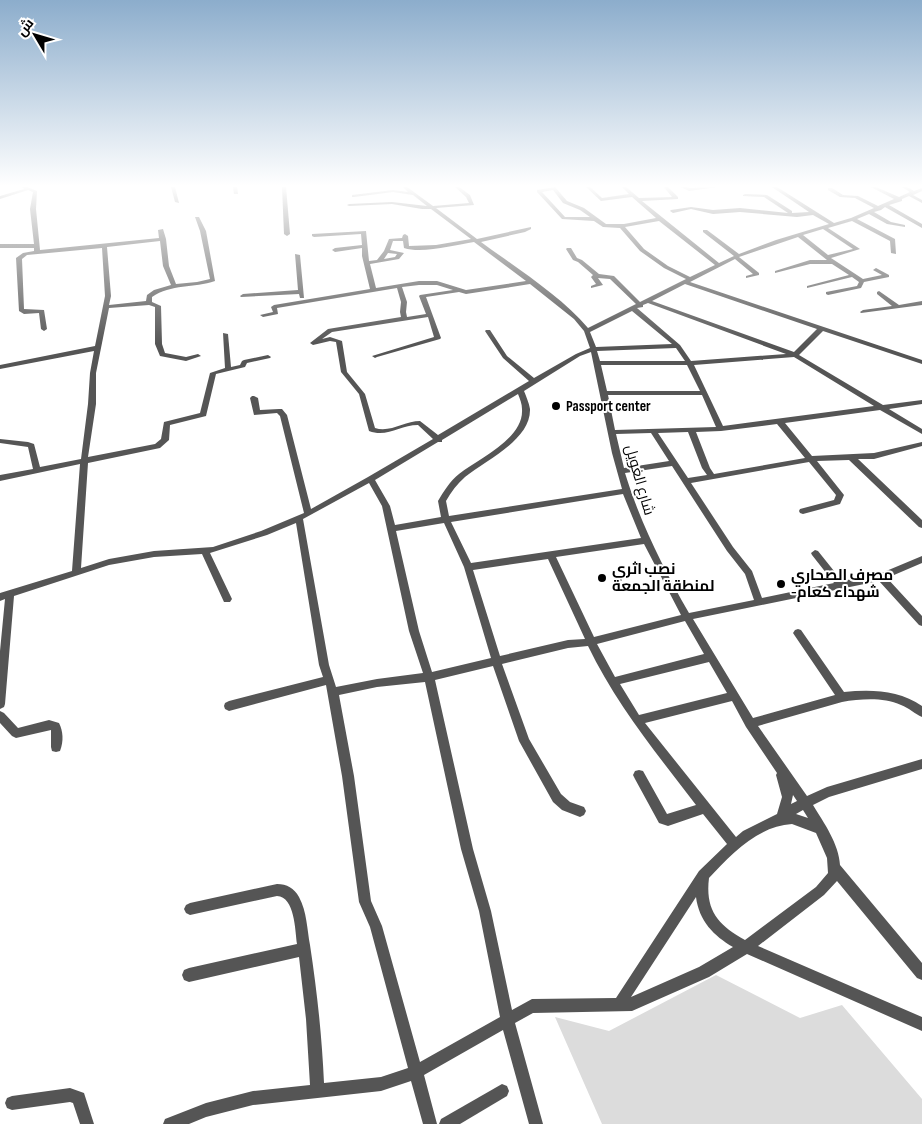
<svg xmlns="http://www.w3.org/2000/svg" width="922" height="1124" viewBox="0 0 922 1124" font-family="'Sofia Sans Condensed',Cairo,sans-serif">
  <rect width="100%" height="100%" fill="#fff"/>
  <path fill="#dcdcdc" d="M716,975L800,1018L842,1005L922,1099V1124H602L555,1017L609,1031Z"/>
  <g fill="none" stroke-linecap="round" stroke-linejoin="round">
    <g fill="#555" fill-rule="evenodd">
      <path d="M22,187H27L37,191L36,209L40,250L159,238L158,230L163,229L166,239L169,266L176,284L197,282L210,279L200,231L195,217H199L206,231L215,281C194,288 171,284 152,297V302L161,306L162,344L165,353L186,357L198,354L201,356L186,361L160,356L155,344V307L149,305L109,308L96,373V404L88,457L155,444L161,439L164,422L200,413L210,373L225,368L223,333L228,334L231,367L240,365L242,361L244,360L268,355L271,357L270,358L247,363L245,367L216,374L206,416L170,425L169,440L160,448L88,463L81,568L109,559L154,551L213,547L261,531L304,513L280,416L277,413L254,415L250,398L252,396H254L258,398L260,410L279,409H282L287,415L311,509L368,477L433,439L418,425C400,425 387,438 369,431L359,394L341,372L336,342L330,341L313,345L310,343L328,329L401,317L400,312L401,302L397,288L277,308L278,314L263,317L260,315L273,312L271,307L274,305L370,289L362,256V248L335,252L332,250L335,248L362,245L361,234L314,237L312,236V234L366,231L369,261L377,260L384,251L389,239L402,238L403,235L405,234L408,236L409,246L436,245L471,239L431,209H422L392,204L349,206L347,205L349,204L392,202L427,206L413,195L393,192L354,197H352V195L393,190L408,192L403,187H407L433,206L469,203L466,197L455,187H459L470,195L474,205L436,208L477,239L531,227V229L525,232L481,242C515,267 561,296 588,328L636,304L610,279L598,278L603,285L591,288V286L596,284L591,277L593,275L578,262L573,260L566,249L567,248H571L577,258L582,260L599,274L614,276L640,302L686,279L664,268L640,251L620,228L603,227L594,221L562,219L537,192V190L555,187L567,201L584,208L606,224H624L656,218L632,197L601,201L586,187H590L602,198L629,194L622,187H626L639,198L672,197L664,187H668L678,197V199L642,201L719,263L734,256L703,232V230H707L739,254L776,240L829,224L813,215L797,217L740,212L713,214L691,209L673,213L670,211L671,210L691,207L713,210L740,208L788,213L764,197L743,196V195L745,194L767,195L792,211V213L809,212L772,187H777L834,223L851,218L874,208L855,198L840,197L828,190V188H832L843,195L858,196L878,206L894,199L871,187H876L899,197L910,192L902,187H907L914,191L922,188V191L913,195L922,200V203L909,196L902,199V201L889,205L922,224V228L885,207L881,210L874,212L891,222L905,225V227L887,224L869,214L857,219L895,239L896,254L891,253L890,241L852,221L828,228L860,249L831,258L863,279L882,275L873,270L876,268L889,275V277L864,282L861,288L828,295L826,294V292L857,286L859,282L852,277L807,288V286L849,275L832,264H810L775,273V271L810,260H827L798,237L739,257L759,273V275L746,278V276L753,274L735,259L690,282L922,360V364L823,331L799,355L883,405L922,400V404L889,409L922,429V434L880,410L785,423L812,456L874,453L922,442V446L874,459H858L922,520V528L919,527L849,460L817,461L844,495L840,504L803,514L800,513L799,511L800,509L834,500L836,495L809,462L691,483L733,547L752,571L762,598L834,583L812,555L811,553L815,550L818,551L842,581L879,574L922,556V563L887,578L922,616V626L919,625L879,581L693,619L753,718L835,695L795,636L793,633L795,630L798,629L801,630L844,692C871,689 899,690 922,706V717C915,714 909,708 901,705C883,697 861,699 842,702L758,726L807,796L827,787L922,759V769L829,797L813,805C824,823 839,844 840,865L922,963V980L917,978L837,881L824,895L758,946L922,1017V1031L747,954L709,977L632,1011L533,1013L515,1023L543,1124H529L503,1030L424,1075L437,1124H423L411,1081L381,1091L253,1105L206,1117L189,1124H163L165,1119L206,1103L253,1091L310,1085L306,1019L299,957L189,982L184,980L182,975L184,970L189,968L297,944C295,930 295,897 277,896L190,915L186,913L184,909L186,905L190,903L277,884C287,884 294,888 299,897C307,912 307,929 310,945C317,991 322,1037 324,1083L381,1077L408,1068L370,927L359,902L342,776L326,685L229,711L225,709L224,706L225,703L229,701L323,677L319,665L296,523L267,535L210,553L232,599L230,602H224L202,554L154,557L109,565L14,596L5,704L4,707L0,709V651L5,599L0,601V593L72,571L80,464L0,481V475L33,469L28,447L0,443V439L28,442L34,444L40,467L81,459L88,404L90,373L94,351L0,369V365L95,346L105,296L102,248L27,255L22,259L24,309L44,310L47,329L44,331L41,329L39,313L24,314L19,311L16,258L23,253L34,251V248H0V244H34L30,209L33,192L28,190L0,199V196L24,189ZM553,190L563,203L580,210L590,217H565L542,192ZM659,221L715,265L690,277L668,266L644,249L625,227ZM823,229L853,249L828,255L803,235ZM160,241L163,266L171,285L154,290L147,295L146,301L109,305L111,296L107,247ZM393,241H403L404,248C422,254 455,245 474,242L526,281L466,290L437,281H419L376,288L370,264L399,259L404,253L390,250ZM388,253L397,254L395,257L384,259ZM530,284L574,319L584,331L590,348L576,354L534,378L507,356L490,330H486L485,331L503,358L529,381L438,435L420,421C405,421 390,433 375,428L365,394L347,372L342,341L330,337L322,339L332,332L428,317L434,337L372,356L375,358L377,357L440,339L441,338L426,297L459,292L466,294ZM685,284L817,329L794,352L652,301ZM419,285H437L453,290L420,295L419,296L426,314L407,317L406,312L407,302L402,287ZM648,303L786,354L691,361L680,345L637,308L643,307V305ZM632,311L672,344L596,347L590,332ZM676,348L685,361H600L597,351ZM591,352L612,453L622,489L449,516L446,501C451,492 457,484 465,477C486,460 531,440 530,409C529,403 526,396 524,391L580,356ZM794,357L874,406L723,426L694,365ZM601,365H687L700,391H607ZM518,394C520,399 522,404 522,409C524,439 479,458 459,474C450,481 444,491 438,501L441,517L395,525L390,506L375,480L438,442H442V440ZM608,395H702L716,427L615,430ZM777,424L805,458L714,474L710,468L696,432L721,431ZM688,432L702,468L707,475L688,478L658,433ZM651,433L669,461L624,468L616,434ZM672,466L727,551L745,574L754,600L689,613C663,568 640,522 625,473ZM369,483L382,506L409,631L423,673L377,679L336,687L329,665L303,519ZM623,494L641,538L471,563L451,522ZM444,523L464,567L491,658L432,672L419,631L396,531ZM644,544L681,615L594,637L556,557ZM548,559L585,639L568,640L500,656L473,570ZM685,621L704,654L615,677L597,644ZM588,646C616,704 657,754 696,805L667,814L643,771L639,770L635,771L633,775L635,779L659,823L668,826L703,814L727,844L699,871L616,998L532,999L512,1010L491,911L473,849L435,680L493,666L519,741L553,802L562,810L580,817L584,815L586,811L584,807L570,802L561,794L529,739L502,664L568,648ZM709,662L727,693L639,715L620,684ZM425,682L461,849L479,911L500,1017L420,1062L382,926L371,901L354,776L339,695L377,687ZM732,701L746,727L777,773L776,775L782,797L777,814L743,831L736,837L645,723ZM793,795L797,801L791,804ZM803,810L808,818L796,814ZM792,824L816,833L827,858L828,873L816,887L745,940C718,925 705,910 709,878C731,854 758,826 792,824ZM696,897C699,921 714,936 733,947L699,967L631,997Z"/>
      <path d="M171,187H175L179,203L175,202Z"/>
      <path d="M233,187H237L238,194H234Z"/>
      <path d="M282,187H286L290,234L287,236L284,234Z"/>
      <path d="M681,187H686L690,188L717,187L689,191Z"/>
      <path d="M295,254L300,255L304,298H300L299,294L241,297L240,296L243,294L298,290Z"/>
      <path d="M879,291L899,305L922,301V305L861,313L860,312L863,310L892,306L877,294V292Z"/>
      <path d="M0,711L4,713L18,728L49,720L59,723C63,731 64,741 60,751L56,752L52,751L51,747V730L16,738L12,736L0,723Z"/>
      <path d="M502,1084L507,1086L509,1091L507,1096L460,1124H439L441,1119Z"/>
      <path d="M70,1088L84,1093L94,1124H80L73,1103L70,1102L12,1110L7,1108L5,1103L7,1098L12,1096Z"/>
    </g>
  </g>
  <linearGradient id="sky" x2="0" y2="1"><stop stop-color="#8cadcc"/><stop offset="0.54" stop-color="#fff"/><stop offset="1" stop-color="#fff" stop-opacity="0"/></linearGradient>
  <rect width="922" height="344" fill="url(#sky)"/>
  <g fill="#000" stroke="#fff" stroke-width="2">
    <circle cx="556" cy="406" r="5"/>
    <circle cx="602" cy="578" r="5"/>
    <circle cx="781" cy="584" r="5"/>
  </g>
  <g text-anchor="middle" stroke-width="4" stroke-linejoin="round" paint-order="stroke">
    <g font-size="15" font-weight="bold" fill="#000" stroke="#fff" text-anchor="start">
      <text x="566" y="411">Passport center</text>
      <text x="612" y="574">نصب اثري<tspan x="612" dy="17">لمنطقة الجمعة</tspan></text>
      <text x="791" y="580">مصرف الصحاري<tspan x="791" dy="17">-شهداء كعام</tspan></text>
    </g>
    <g font-size="15" fill="#000" stroke="#fff">
      <text transform="translate(640 480) rotate(74)" y="5">شارع الغويل</text>
    </g>
  </g>
  <g transform="translate(35 35) rotate(308)" stroke="#ffffff" stroke-width="4" paint-order="stroke">
  <path d="M0-4L9 19L0 12L-9 19Z" fill="#000000"/>
  <text y="-8" font-size="14" font-weight="bold" text-anchor="middle" fill="#000000">ش</text>
  </g>
</svg>
